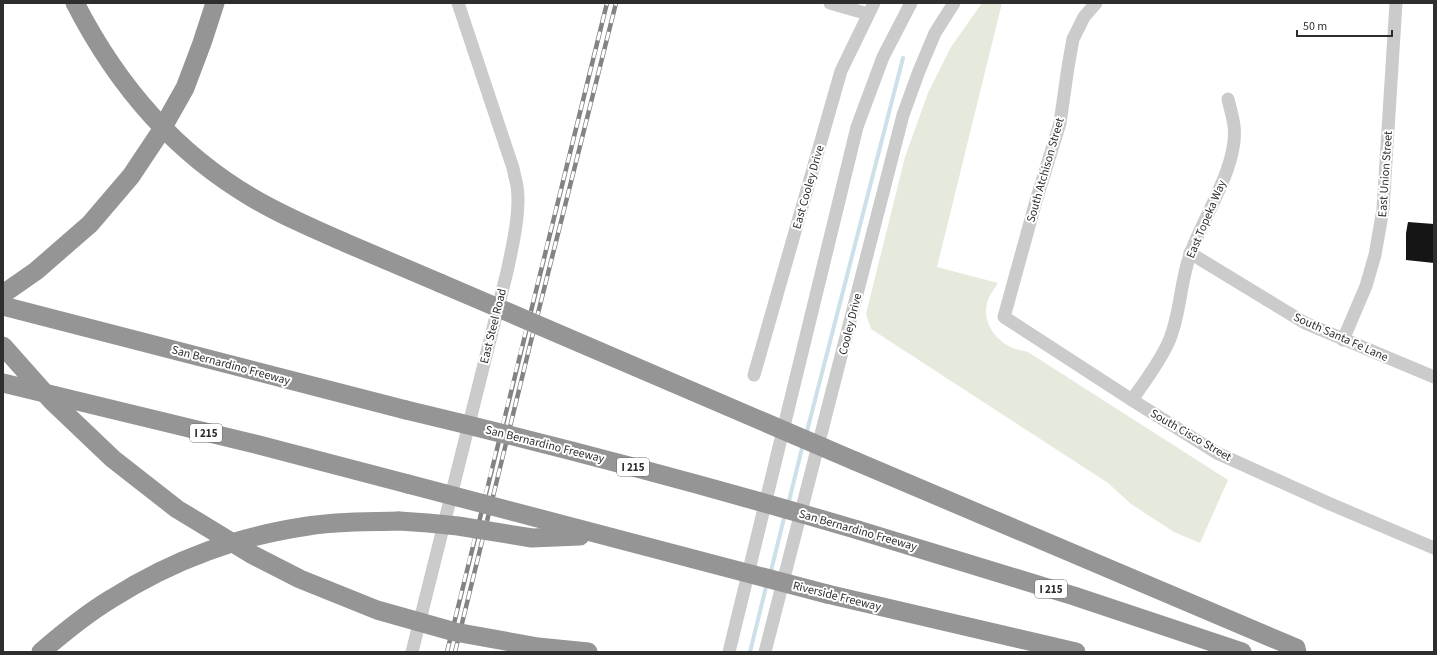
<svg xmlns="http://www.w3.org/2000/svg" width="1437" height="655" viewBox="0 0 1437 655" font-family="'Source Sans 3',sans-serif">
  <rect width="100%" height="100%" fill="#fff"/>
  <path fill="#e5eadd" d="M982,3H1002L937,267L998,283C995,288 990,294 988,300C981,320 994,340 1013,348C1018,350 1024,351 1028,352L1228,480L1200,543L1174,532L1131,504L1108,483L871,329L866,314L905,157L928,93L951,47Z"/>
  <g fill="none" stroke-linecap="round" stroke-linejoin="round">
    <g stroke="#cbe0e8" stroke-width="4">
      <path d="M806,435L903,58"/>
      <path d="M788,505L803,444"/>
      <path d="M770,575L785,514"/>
      <path d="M750,652L767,583"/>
    </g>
  </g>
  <path fill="#151515" d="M1408,222L1434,224V263L1406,260V233Z"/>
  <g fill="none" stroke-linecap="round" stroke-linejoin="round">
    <g stroke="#cbcbcb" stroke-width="13">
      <path d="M830,3L868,14"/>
      <path d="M1096,3L1084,17L1073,39L1068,67L1060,123L1036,201L1004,317L1132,400L1217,453L1328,503L1434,548"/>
      <path d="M1190,253L1305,323L1434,377"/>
      <path d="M1343,340L1366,286L1375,255L1383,209L1396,3"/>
      <path d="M754,375L841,71L874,3"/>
      <path d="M1132,400C1145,381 1160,362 1169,341C1181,313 1180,280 1191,252C1204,216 1239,164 1234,126C1233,117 1230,108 1228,99"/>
      <path d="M412,652L507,272C512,248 521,211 517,186C516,180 514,174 513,168L458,3"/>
      <path d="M729,652L857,127L883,57L911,3"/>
      <path d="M765,652L903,115L919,71L935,33L954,3"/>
    </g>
    <g stroke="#959595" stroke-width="19">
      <path d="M75,3C116,83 173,151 251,197C281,215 314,229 346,243C377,256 409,270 440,283"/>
      <path d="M3,306L406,410"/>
      <path d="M3,383L259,445L408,484"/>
      <path d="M855,461L1296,648L1297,652"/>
      <path d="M858,530L1074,596L1242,652"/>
      <path d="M827,594L1076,652"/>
      <path d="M41,652C63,633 86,614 111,599C141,580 175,563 208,551C240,539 275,531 308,526C338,521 369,522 399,521"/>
    </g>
    <g stroke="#838383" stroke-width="4.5">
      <g id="rail">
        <path d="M447,652C499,435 554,219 607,3"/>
        <path d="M455,652L530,345L616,3"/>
      </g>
    </g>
    <use href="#rail" stroke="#fff" stroke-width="3" stroke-dasharray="9" stroke-linecap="butt"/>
    <g stroke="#959595" stroke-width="19">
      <path d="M440,283L855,461"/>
      <path d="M3,294L36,271L90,224L131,176L159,134L185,88L202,43L215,3"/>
      <path d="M3,346L51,400L113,459L177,509L251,554L300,579L377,610L455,632L538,647L588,652"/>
      <path d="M406,410C558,446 708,486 858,530"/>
      <path d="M408,484L827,594"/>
      <path d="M399,521L428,523L458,526L532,538L580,536"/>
    </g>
  </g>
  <g text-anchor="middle" stroke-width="4" stroke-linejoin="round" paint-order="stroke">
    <g fill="#fff" stroke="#6d6d6d" stroke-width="1">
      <rect x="190" y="424" width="32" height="18" rx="3"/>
      <rect x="617" y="458" width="32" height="18" rx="3"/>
      <rect x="1035" y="580" width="32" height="18" rx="3"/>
    </g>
    <g font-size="11" font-weight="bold" fill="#2e2e2e">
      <text x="206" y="437">I 215</text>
      <text x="633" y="471">I 215</text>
      <text x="1051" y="593">I 215</text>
    </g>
    <g font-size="12" fill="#2e2e2e" stroke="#fff">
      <text transform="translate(1045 170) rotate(-74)" y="4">South Atchison Street</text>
      <text transform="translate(1385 174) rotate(-86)" y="4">East Union Street</text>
      <text transform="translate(808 187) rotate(-74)" y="4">East Cooley Drive</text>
      <text transform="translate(1206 219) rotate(-67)" y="4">East Topeka Way</text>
      <text transform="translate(850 324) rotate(-76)" y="4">Cooley Drive</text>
      <text transform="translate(493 326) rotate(-76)" y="4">East Steel Road</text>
      <text transform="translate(1341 337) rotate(24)" y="4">South Santa Fe Lane</text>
      <text transform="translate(231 365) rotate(15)" y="4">San Bernardino Freeway</text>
      <text transform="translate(1191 435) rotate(30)" y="4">South Cisco Street</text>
      <text transform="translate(545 444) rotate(14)" y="4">San Bernardino Freeway</text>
      <text transform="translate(858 530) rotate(16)" y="4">San Bernardino Freeway</text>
      <text transform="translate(837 596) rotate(14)" y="4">Riverside Freeway</text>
    </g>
  </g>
  <rect width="1437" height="655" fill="none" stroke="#2e2e2e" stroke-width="8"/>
  <path d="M1297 30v6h95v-6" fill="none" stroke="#2e2e2e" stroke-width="2"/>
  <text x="1303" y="30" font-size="12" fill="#2e2e2e" stroke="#ffffff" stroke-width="3" paint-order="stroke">50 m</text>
</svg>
